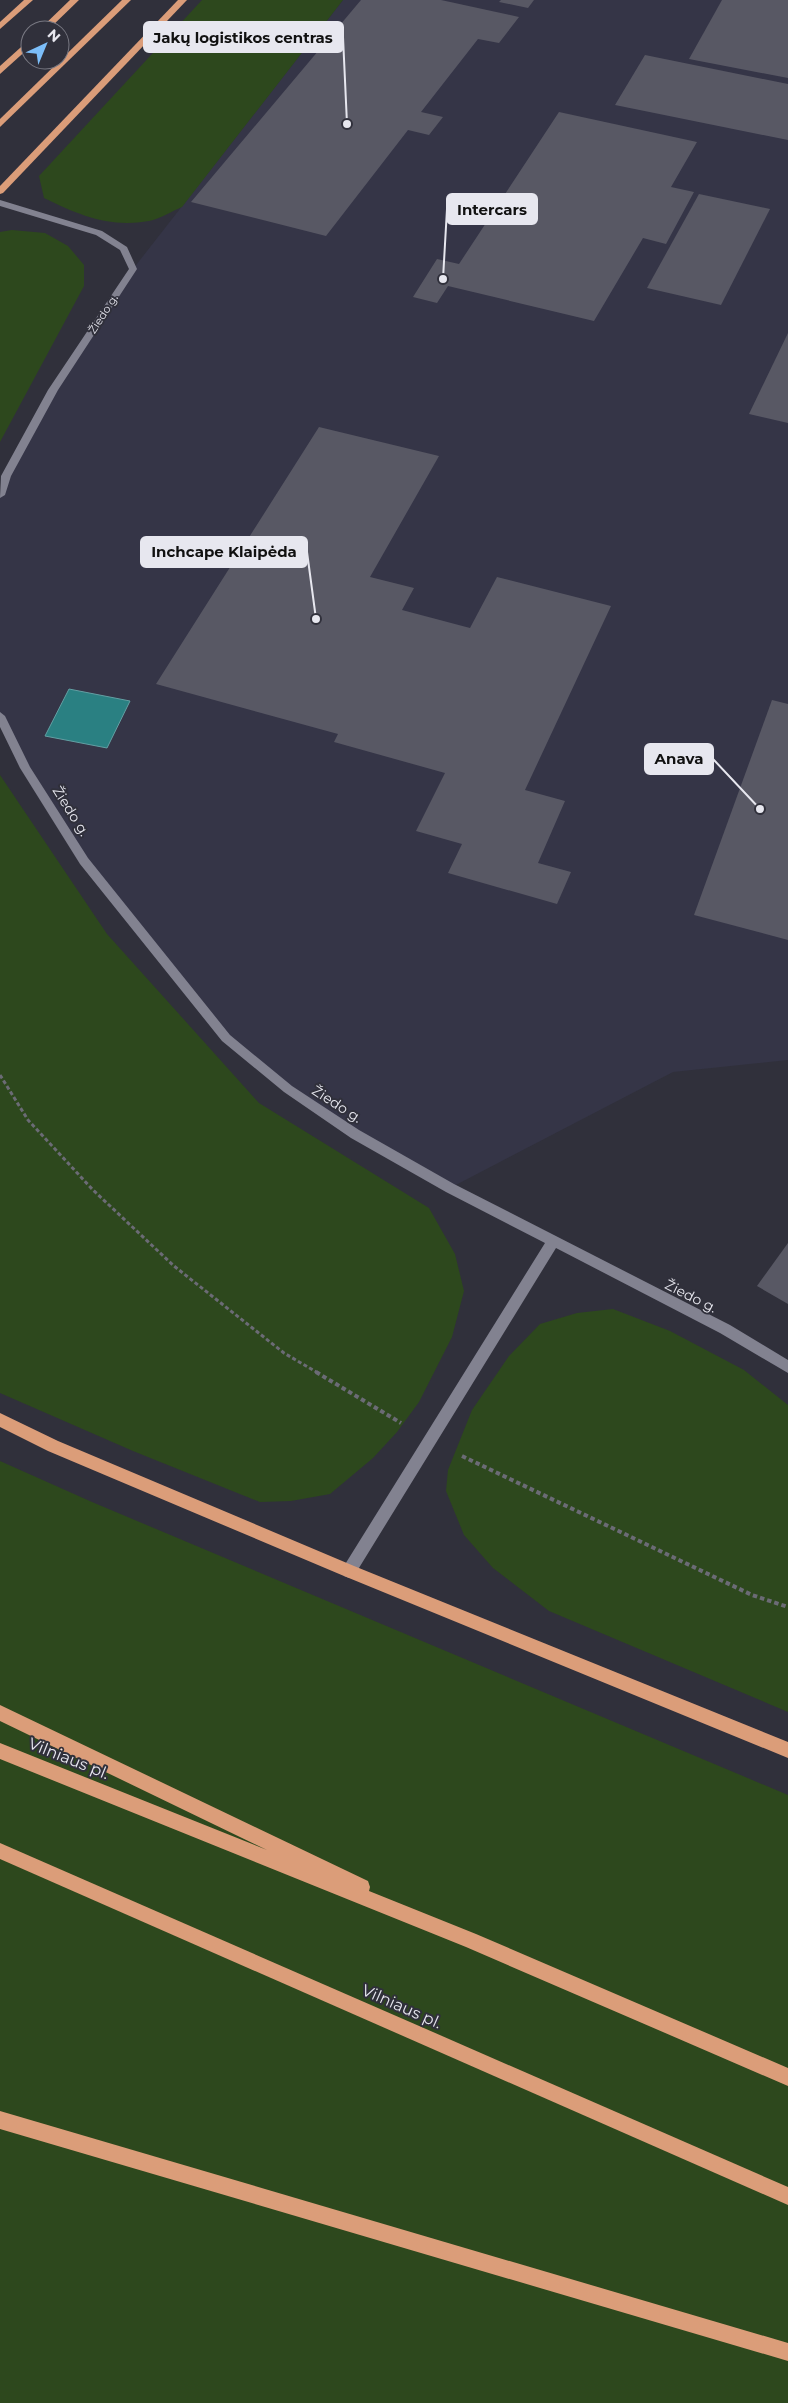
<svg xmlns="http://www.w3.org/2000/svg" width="788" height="2403" viewBox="0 0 788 2403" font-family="Montserrat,sans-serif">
  <rect width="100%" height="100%" fill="#30303b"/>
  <path fill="#353547" d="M343,0H788V1060L673,1072L450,1188L355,1134L226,1038L84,861L0,716V495L6,476L53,390L133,269Z"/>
  <g fill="#2d481d">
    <path d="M202,0H343L182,207C172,211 160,219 149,221C109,228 79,215 44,198L39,176Z"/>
    <path d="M12,230L45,233L68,246L84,265V286L0,442V232Z"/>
    <path d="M0,775L107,934L259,1103L429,1208L455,1254L464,1291L452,1337L419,1402L397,1432L373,1458L330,1494L291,1501L260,1502L133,1451L0,1393Z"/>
    <path d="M613,1309L670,1331L744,1370L788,1405V1712L549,1611L493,1568L464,1535L446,1491L448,1470L472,1410L509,1356L540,1324L577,1313Z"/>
    <path d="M0,1461L92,1502L788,1795V2403H0Z"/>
  </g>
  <path fill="#2a8082" stroke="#639fa3" d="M69,689L130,701L107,748L45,736Z"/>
  <g fill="#585864">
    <path d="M361,0H441L519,17L499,43L478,39L421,112L443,117L429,135L408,130L326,236L191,202Z"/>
    <path d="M501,0H534L528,8L499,2Z"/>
    <path d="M722,0H788V78L689,59Z"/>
    <path d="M645,55L788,84V140L615,105Z"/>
    <path d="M559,112L697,142L671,187L694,192L666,244L643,238L594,321L448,286L437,303L413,297L437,259L459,264Z"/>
    <path d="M699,194L770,209L721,305L647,288Z"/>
    <path d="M788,333V423L749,414Z"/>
    <path d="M319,427L439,456L370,577L414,588L402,610L470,628L497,577L611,606L525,790L565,801L538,863L571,872L557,904L448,873L462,844L416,831L445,773L334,742L338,734L156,684Z"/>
    <path d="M772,700L788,704V940L694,915Z"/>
    <path d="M788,1243V1304L757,1286Z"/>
  </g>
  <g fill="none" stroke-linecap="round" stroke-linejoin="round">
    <path stroke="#6b6b75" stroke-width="3" stroke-dasharray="4 2.5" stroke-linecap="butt" d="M0,1075L28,1120L93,1190L174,1266L284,1353L318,1373"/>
    <g stroke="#6b6b75" stroke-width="4" stroke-dasharray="4.5 3" stroke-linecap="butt">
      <path d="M316,1372L401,1423"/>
      <path d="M462,1456L752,1595L788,1607"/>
    </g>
    <g fill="#828290" fill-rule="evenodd">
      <path d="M0,200L102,231L127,247L137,269L58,390L11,476L5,495L0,498L1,476L48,390L129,269L120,250L96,235L0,206Z"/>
      <path d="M0,712L5,716L30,767L88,858L230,1035L292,1086L359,1130L454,1184L730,1325L788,1360V1373L720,1333L556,1248L354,1576L349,1578L344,1576L342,1571L344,1566L545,1243L446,1192L351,1138L284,1092L222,1041L80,864L20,768L0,727Z"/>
    </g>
    <g fill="#db9d79" fill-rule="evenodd">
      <path d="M24,0H33L0,29V22Z"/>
      <path d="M70,0H79L48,30H39Z"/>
      <path d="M122,0H131L0,127V119Z"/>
      <path d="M178,0H187L3,193L0,194V186Z"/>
      <path d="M30,39V47L0,74V66Z"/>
      <path d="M0,1413L58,1441L354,1566L788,1742V1758L344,1576L48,1451L0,1427Z"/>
      <path d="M0,1705L368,1881L370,1887L369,1891L476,1934L788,2068V2086L466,1947L0,1759V1743L267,1850L0,1721Z"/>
      <path d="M0,1843L788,2187V2205L0,1859Z"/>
      <path d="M0,2111L788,2343V2361L0,2129Z"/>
    </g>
  </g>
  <g text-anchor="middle" stroke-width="4" stroke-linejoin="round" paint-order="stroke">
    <g font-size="11" fill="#e7e7ef" stroke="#30303b">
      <text transform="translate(103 314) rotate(-57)" y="4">Žiedo g.</text>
    </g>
    <g font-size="14" fill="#e7e7ef" stroke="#30303b">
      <text transform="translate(71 811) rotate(58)" y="5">Žiedo g.</text>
      <text transform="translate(337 1104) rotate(33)" y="5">Žiedo g.</text>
      <text transform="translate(691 1296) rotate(27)" y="5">Žiedo g.</text>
    </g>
    <g font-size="16" fill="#e7e7ef" stroke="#30303b">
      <text transform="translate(69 1758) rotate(22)" y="6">Vilniaus pl.</text>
      <text transform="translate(402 2006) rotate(24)" y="6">Vilniaus pl.</text>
    </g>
  </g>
  <path fill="none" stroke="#e7e7ef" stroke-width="2" d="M347 124L343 37M443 279L447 209M316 619L307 552M760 809L713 759"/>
  <g fill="#e7e7ef" stroke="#30303b" stroke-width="2">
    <circle cx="347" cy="124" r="5"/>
    <circle cx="443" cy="279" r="5"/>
    <circle cx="316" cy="619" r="5"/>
    <circle cx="760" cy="809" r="5"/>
  </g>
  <g fill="#e7e7ef" stroke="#e7e7ef" stroke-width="2">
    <rect x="144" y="22" width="199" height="30" rx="5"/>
    <rect x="447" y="194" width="90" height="30" rx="5"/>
    <rect x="141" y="537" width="166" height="30" rx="5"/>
    <rect x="645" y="744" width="68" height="30" rx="5"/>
  </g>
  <g font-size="15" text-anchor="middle" font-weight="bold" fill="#111">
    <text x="243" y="43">Jakų logistikos centras</text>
    <text x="492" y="215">Intercars</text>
    <text x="224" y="557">Inchcape Klaipėda</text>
    <text x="679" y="764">Anava</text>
  </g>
  <g transform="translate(45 45) rotate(44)"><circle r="24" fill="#30303b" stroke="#797983"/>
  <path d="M0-4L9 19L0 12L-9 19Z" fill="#7cbef9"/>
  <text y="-8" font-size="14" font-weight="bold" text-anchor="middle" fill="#e7e7ef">N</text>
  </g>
</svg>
